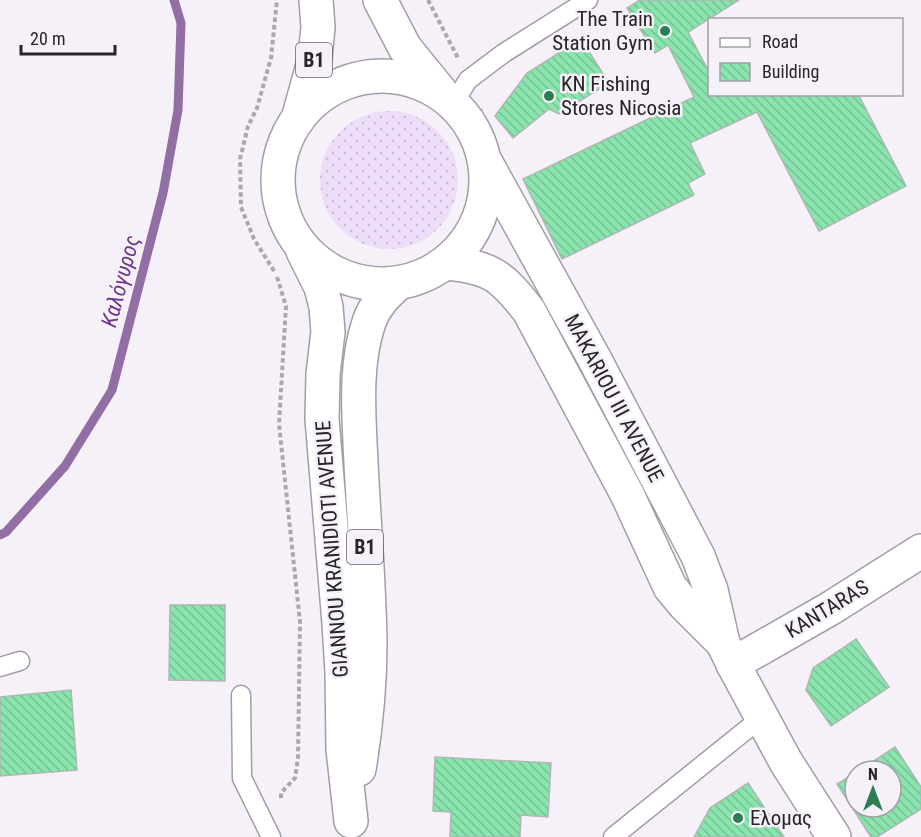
<svg xmlns="http://www.w3.org/2000/svg" width="921" height="837" viewBox="0 0 921 837" font-family="'Roboto Condensed',sans-serif">
  <defs>
    <pattern id="grass-dots" width="8" height="8" patternUnits="userSpaceOnUse" patternTransform="scale(1.5)"><rect width="8" height="8" fill="#eeddf8"/><path d="M2 2h.1M6 6h.1" fill="none" stroke="#ccbed5" stroke-width="1.8" stroke-linecap="round"/></pattern>
    <pattern id="building-back-hatch" width="6" height="6" patternUnits="userSpaceOnUse" patternTransform="scale(1.5)"><rect width="6" height="6" fill="#8ae4ad"/><path d="M-1 5l2 2M0 0l6 6M5-1l2 2" fill="none" stroke="#77c395"/></pattern>
  </defs>
  <rect width="100%" height="100%" fill="#f6f1f9"/>
  <circle fill="url(#grass-dots)" cx="389" cy="180" r="69"/>
  <g fill="none" stroke-linecap="round" stroke-linejoin="round">
    <path stroke="#916ea4" stroke-width="9" d="M0,535L6,532L65,466L112,390L163,193L178,110L181,23L174,0"/>
  </g>
  <g fill="url(#building-back-hatch)" stroke="#afb7b2" stroke-width="1.5">
    <path d="M640,0H739L688,32L710,74V94H858L906,186L819,231L757,112L690,143L705,174L688,183L694,195L562,259L523,179L694,97L668,45L655,53L627,8Z"/>
    <path d="M581,39L609,83L559,114L549,109L513,138L495,116L527,73Z"/>
    <path d="M170,605H225V681L169,680Z"/>
    <path d="M856,639L889,687L831,726L806,690L813,668Z"/>
    <path d="M71,690L77,770L0,776V697Z"/>
    <path d="M895,747L921,787V809L877,837H871L837,784L855,773V807H891V771H858Z"/>
    <path d="M435,757L551,763L548,817L521,815L520,837H450L451,812L433,811Z"/>
    <path d="M748,783L784,837H694L710,808Z"/>
  </g>
  <g fill="none" stroke-linecap="round" stroke-linejoin="round">
    <g stroke="#a39ea6" stroke-width="21">
      <g id="service">
        <path d="M453,104L468,80L504,53L588,0"/>
        <path d="M0,667L20,661"/>
        <path d="M241,695L242,778L271,837"/>
        <path d="M613,837L761,718"/>
      </g>
    </g>
    <g stroke="#a39ea6" stroke-width="36">
      <path id="minor" d="M733,664L831,608L921,551"/>
    </g>
    <g stroke="#a39ea6" stroke-width="36">
      <g id="tertiary">
        <path d="M485,161L594,358L698,556L711,590L723,643L733,664L786,762L834,837"/>
        <path d="M446,263C491,267 502,276 529,311L627,494L670,587L684,604L723,643"/>
      </g>
    </g>
    <g stroke="#a39ea6" stroke-width="36">
      <g id="primary">
        <path d="M380,0L405,48L440,91"/>
        <circle cx="382" cy="180" r="104"/>
        <path d="M298,119L315,58L318,27L316,0"/>
        <path d="M303,251L321,287L326,307L328,332L323,374L322,419L339,623L342,672L343,749L351,821"/>
        <path d="M359,769C366,727 370,684 370,642C369,582 364,522 361,463C359,417 354,366 369,322C375,305 386,294 399,283"/>
      </g>
    </g>
    <g stroke="#aba7ad" stroke-width="4" stroke-dasharray="4.5 3" stroke-linecap="butt">
      <path d="M428,0L458,58"/>
      <path d="M480,109L488,130"/>
      <path d="M274,271L254,239L241,207L240,159L248,126L257,108L271,58L277,0"/>
      <path d="M277,277L286,306L279,424L300,622L298,758L295,778L281,793V799"/>
    </g>
    <use href="#service" stroke="#fff" stroke-width="18"/>
    <use href="#minor" stroke="#fff" stroke-width="33"/>
    <use href="#tertiary" stroke="#fff" stroke-width="33"/>
    <use href="#primary" stroke="#fff" stroke-width="33"/>
  </g>
  <g fill="#2a7e51" stroke="#f6f1f9" stroke-width="2">
    <circle cx="665" cy="31" r="6"/>
    <circle cx="549" cy="96" r="6"/>
    <circle cx="738" cy="818" r="6"/>
  </g>
  <g text-anchor="middle" stroke-width="5" stroke-linejoin="round" paint-order="stroke">
    <g fill="#f6f1f9" stroke="#656267" stroke-width="1.5">
      <rect x="296" y="43" width="36" height="34" rx="4.5"/>
      <rect x="347" y="530" width="36" height="34" rx="4.5"/>
    </g>
    <g font-size="20" font-weight="bold" fill="#272528">
      <text x="314" y="67">B1</text>
      <text x="365" y="554">B1</text>
    </g>
    <g font-size="21" fill="#272528" stroke="#f6f1f9" text-anchor="start">
      <text x="653" y="26" text-anchor="end">The Train<tspan x="653" dy="24">Station Gym</tspan></text>
      <text x="561" y="91">KN Fishing<tspan x="561" dy="24">Stores Nicosia</tspan></text>
      <text x="750" y="825">Ελομας</text>
    </g>
    <g font-size="21" fill="#272528" stroke="#f6f1f9">
      <text transform="translate(614 398) rotate(62)" y="7">MAKARIOU III AVENUE</text>
      <text transform="translate(332 549) rotate(-94)" y="7">GIANNOU KRANIDIOTI AVENUE</text>
      <text transform="translate(827 609) rotate(-31)" y="7">KANTARAS</text>
    </g>
    <g font-size="22" font-style="italic" fill="#6d338a" stroke="#f6f1f9">
      <text transform="translate(120 281) rotate(-75)" y="8">Καλόγυρος</text>
    </g>
  </g>
  <rect x="708" y="18" width="195" height="78" fill="#f6f1f9" stroke="#a39fa5" stroke-width="1.5"/>
  <rect x="720" y="38" width="30" height="9" fill="#ffffff" stroke="#a39fa5" stroke-width="1.5"/>
  <text x="762" y="48" font-size="18" fill="#272528">Road</text>
  <rect x="720" y="63" width="30" height="18" fill="url(#building-back-hatch)" stroke="#a39fa5" stroke-width="1.5"/>
  <text x="762" y="78" font-size="18" fill="#272528">Building</text>
  <g transform="translate(873 789)"><circle r="28" fill="#f6f1f9" stroke="#a39fa5" stroke-width="1.5"/>
  <path d="M0-4.5L10 22L0 15L-10 22Z" fill="#2a7e51"/>
  <text y="-9" font-size="16" font-weight="bold" text-anchor="middle" fill="#272528">N</text>
  </g>
  <path d="M21 45v9h94v-9" fill="none" stroke="#272528" stroke-width="3"/>
  <text x="30" y="45" font-size="18" fill="#272528" stroke="#f6f1f9" stroke-width="4.5" paint-order="stroke">20 m</text>
</svg>
